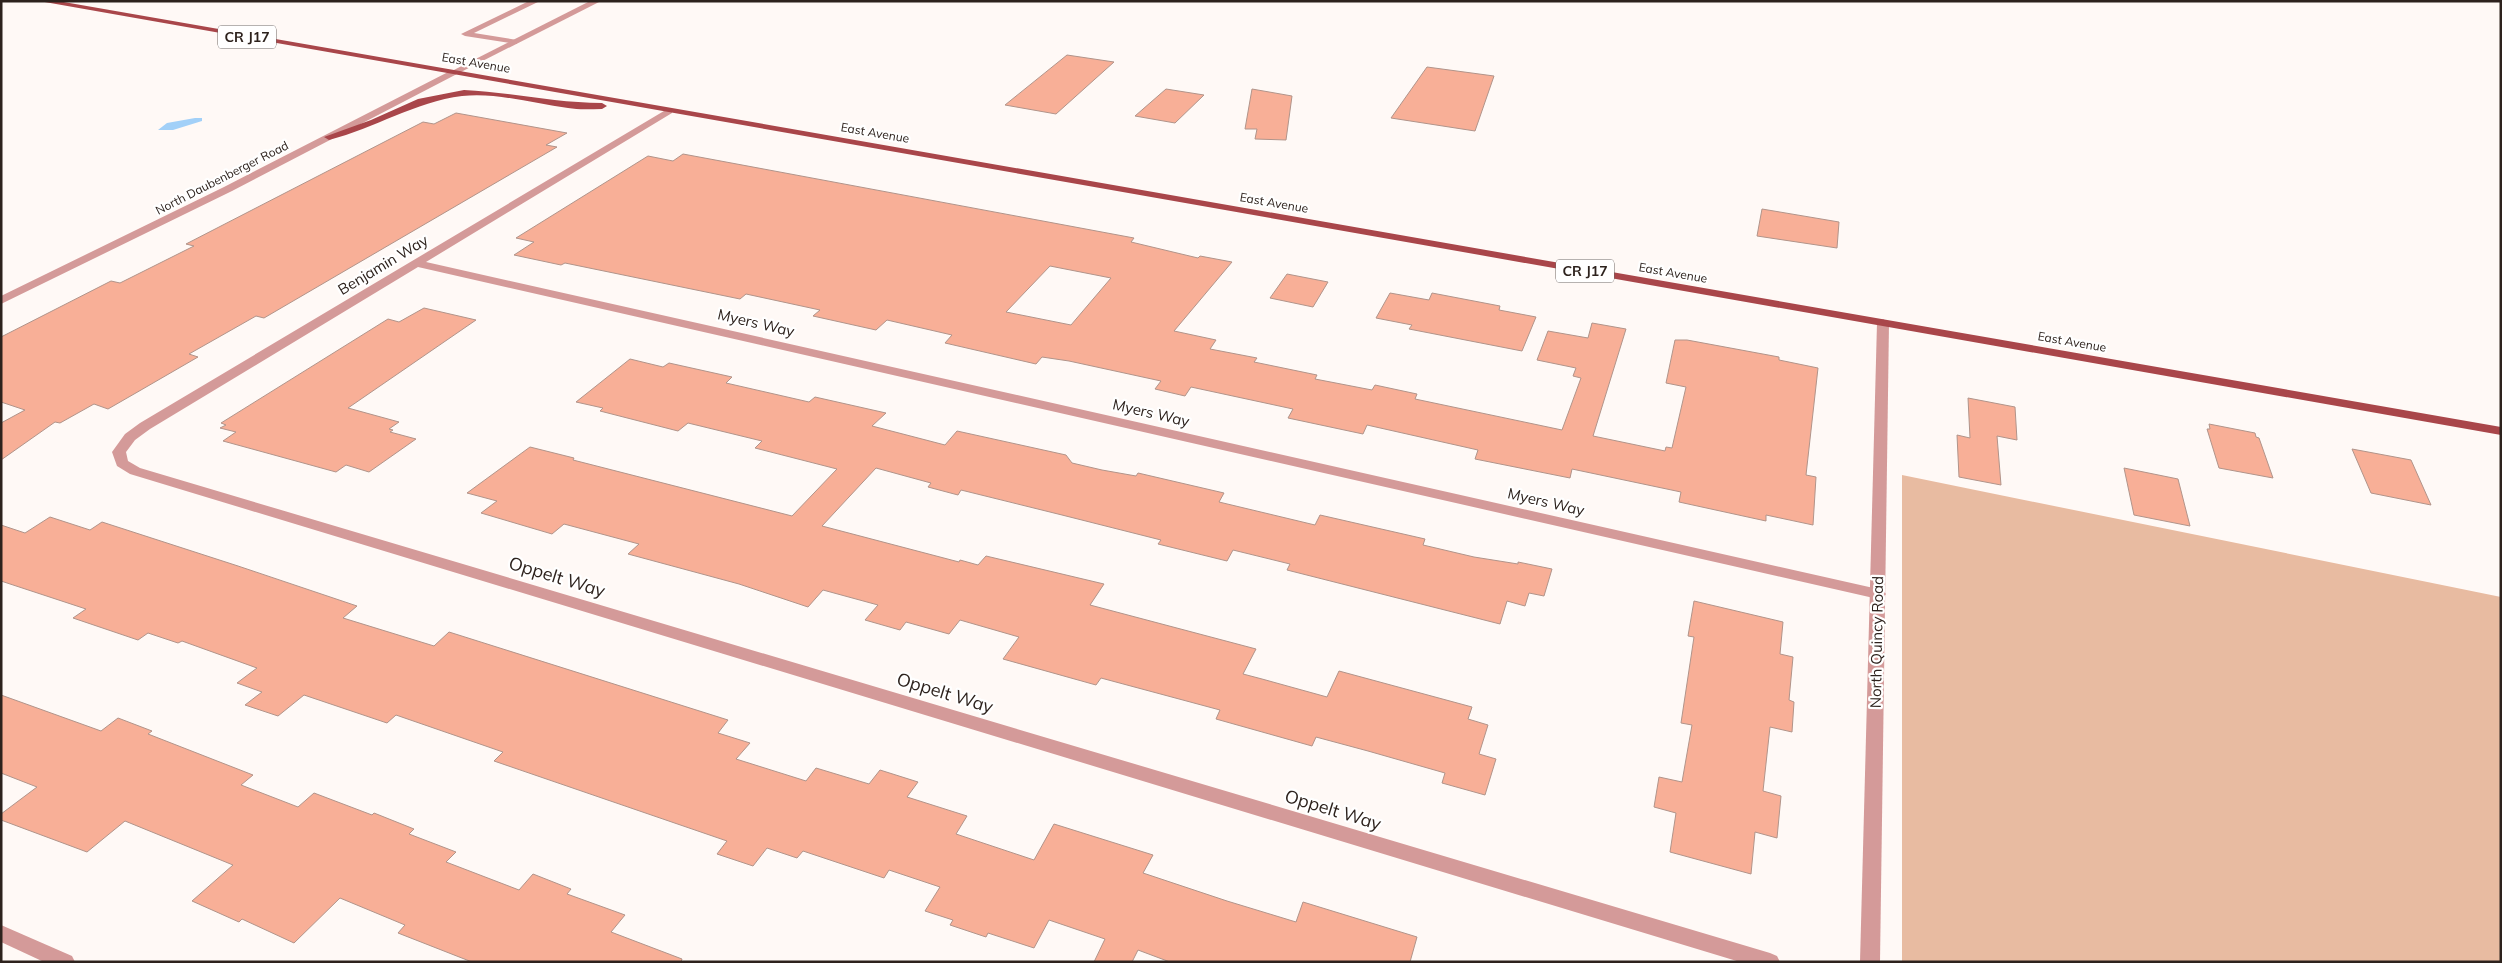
<svg xmlns="http://www.w3.org/2000/svg" width="2502" height="963" viewBox="0 0 2502 963" font-family="Mulish,sans-serif">
  <rect width="100%" height="100%" fill="#fff9f6"/>
  <path fill="#e8bba1" d="M1902,475L2501,597V962H1902Z"/>
  <path fill="#a2d0f8" d="M195,118H202V121L173,130H158L167,123Z"/>
  <g fill="#f8af97" stroke="#b1948a" fill-rule="evenodd">
    <path d="M1067,55L1114,62L1056,114L1005,105Z"/>
    <path d="M1427,67L1494,76L1475,131L1391,118Z"/>
    <path d="M1166,89L1204,95L1175,123L1135,116Z"/>
    <path d="M1252,89L1292,96L1286,140L1255,139L1257,129H1245Z"/>
    <path d="M456,113L567,133L546,145L557,147L264,318L256,316L189,354L198,357L141,390L108,409L94,404L60,423L55,422L1,460V423L25,410L1,402V337L111,281L120,283L194,246L186,244L423,122L434,124Z"/>
    <path d="M683,154L1134,238L1131,242L1198,258L1200,256L1232,262L1174,331L1216,340L1210,349L1257,358L1254,362L1317,375L1315,379L1372,390L1375,385L1417,394L1415,399L1562,430L1581,378L1573,376L1576,368L1537,360L1548,331L1588,338L1592,323L1626,329L1593,436L1665,451L1666,447L1672,448L1686,387L1666,383L1675,340H1687L1779,357V360L1818,368L1806,475L1816,477L1813,525L1766,515V521L1679,502L1681,492L1572,469L1570,478L1475,459L1478,450L1367,425L1363,434L1288,418L1293,409L1191,387L1185,396L1155,389L1161,381L1069,361L1042,357L1036,364L945,343L952,335L887,320L876,330L813,316L820,310L746,294L740,299L565,263L561,265L514,255L534,242L516,238L648,156L673,161ZM1050,266L1111,278L1071,325L1006,312Z"/>
    <path d="M1762,209L1839,222L1837,248L1757,236Z"/>
    <path d="M1287,274L1328,282L1313,307L1270,298Z"/>
    <path d="M1390,293L1429,300L1432,293L1500,306L1499,310L1536,317L1522,351L1409,329L1412,325L1376,318Z"/>
    <path d="M424,308L476,320L348,408L399,422L389,429L393,430L390,432L416,439L369,472L346,465L336,472L223,441L236,432L220,428L226,425L221,423L388,319L399,322Z"/>
    <path d="M630,359L663,367L669,363L732,377L726,383L809,402L815,397L886,413L872,426L945,445L957,431L1066,455L1072,463L1102,470L1136,476L1138,473L1224,493L1219,502L1315,525L1320,515L1425,539L1423,545L1474,557L1518,564V562L1552,569L1544,596L1529,593L1525,606L1507,601L1500,624L1287,570L1290,564L1233,550L1227,561L1158,544L1161,540L1062,515L961,490L958,495L928,487L931,483L876,468L822,526L959,562L960,560L978,565L986,556L1104,584L1090,605L1256,649L1243,674L1262,679L1327,697L1339,671L1472,707L1468,719L1488,725L1479,754L1496,759L1485,795L1442,783L1445,773L1368,751L1316,737L1312,746L1216,719L1220,710L1101,678L1096,685L1003,659L1019,637L960,620L949,634L906,622L900,630L865,620L878,605L823,590L808,607L739,584L628,554L639,544L564,524L552,534L481,513L497,501L467,493L530,447L574,458L573,460L792,516L837,469L755,448L762,441L688,423L678,431L600,411L603,408L576,402Z"/>
    <path d="M1968,398L2015,407L2017,440L1997,436L2001,485L1959,477L1957,435L1970,438Z"/>
    <path d="M2209,424L2255,433L2256,437L2259,438L2273,478L2219,468L2207,429H2210Z"/>
    <path d="M2352,449L2411,460L2431,505L2371,493Z"/>
    <path d="M2124,468L2178,479L2190,526L2134,515Z"/>
    <path d="M50,517L90,530L102,522L238,566L357,606L343,618L434,646L449,632L728,720L718,733L750,743L736,759L806,781L816,768L869,784L880,770L918,782L907,797L967,816L956,834L1034,860L1054,824L1153,855L1143,873L1227,901L1296,922L1303,902L1417,937L1410,962H1170L1138,950L1132,962H1094L1105,939L1049,920L1034,948L988,933L986,937L950,925L953,920L925,911L940,887L889,870L884,878L803,851L797,858L767,848L753,866L717,854L727,841L494,761L503,752L396,715L387,723L304,695L278,716L245,705L262,692L237,683L257,668L182,641L178,643L148,633L138,640L73,618L86,609L1,581V525L25,533Z"/>
    <path d="M1694,601L1783,622L1780,654L1793,657L1789,700L1794,702L1792,732L1770,727L1763,791L1781,796L1777,838L1755,832L1751,874L1670,852L1676,813L1654,807L1659,777L1682,782L1692,725L1681,723L1694,637L1688,636Z"/>
    <path d="M1,695L101,731L118,718L152,731L148,734L253,775L241,785L298,807L314,793L372,815L374,813L414,829L409,834L456,852L446,862L519,890L533,874L571,889L567,894L625,915L611,932L682,959L681,962H472L398,933L405,925L340,898L294,943L242,919L239,922L192,901L233,865L125,821L87,852L1,820V814L37,787L1,773Z"/>
  </g>
  <g fill="none" stroke-linecap="round" stroke-linejoin="round">
    <path fill="#d49a99" fill-rule="evenodd" d="M529,1H540L474,33L517,40V44L465,36L461,34Z"/>
    <g fill="#d49a99" fill-rule="evenodd">
      <path d="M590,1H601L455,75L448,73Z"/>
      <path d="M669,108L672,109V113L426,262L1878,589L1883,590L1886,594L1883,598L1878,599L418,267L150,429L135,440L126,452L128,461L140,468L1770,953L1777,956L1780,962H1740L130,474L117,466L112,452L125,434L140,423Z"/>
      <path d="M1,925L72,956L75,962H44L1,942Z"/>
    </g>
    <g fill="#d49a99" fill-rule="evenodd">
      <path d="M452,70L456,73L455,75L232,191L1,304V296L224,187Z"/>
      <path d="M1883,319L1889,323L1880,962H1860L1877,323Z"/>
    </g>
    <g fill="#a9464a" fill-rule="evenodd">
      <path d="M39,1H58L2501,427V435Z"/>
      <path d="M464,90C510,92 555,103 602,103L607,106L602,109C591,109 579,110 568,108C534,104 497,92 462,96C415,102 375,128 329,140L324,137L371,120L418,99Z"/>
    </g>
  </g>
  <g text-anchor="middle" stroke-width="4.5" stroke-linejoin="round" paint-order="stroke">
    <g font-size="12" fill="#2d221d" stroke="#fff">
      <text transform="translate(476 63) rotate(10)" y="4">East Avenue</text>
      <text transform="translate(875 133) rotate(10)" y="4">East Avenue</text>
      <text transform="translate(222 178) rotate(-27)" y="4">North Daubenberger Road</text>
      <text transform="translate(1274 203) rotate(10)" y="4">East Avenue</text>
      <text transform="translate(1673 273) rotate(10)" y="4">East Avenue</text>
      <text transform="translate(2072 342) rotate(10)" y="4">East Avenue</text>
    </g>
    <g fill="#fff" stroke="#6c6461" stroke-width="1">
      <rect x="218" y="25.5" width="58" height="23" rx="4"/>
      <rect x="1556" y="259.5" width="58" height="23" rx="4"/>
    </g>
    <g font-size="14" font-weight="bold" fill="#2d221d">
      <text x="247" y="42">CR J17</text>
      <text x="1585" y="276">CR J17</text>
    </g>
    <g font-size="15" fill="#2d221d" stroke="#fff">
      <text transform="translate(383 265) rotate(-31)" y="5">Benjamin Way</text>
      <text transform="translate(756 323) rotate(13)" y="5">Myers Way</text>
      <text transform="translate(1151 413) rotate(13)" y="5">Myers Way</text>
      <text transform="translate(1546 502) rotate(13)" y="5">Myers Way</text>
      <text transform="translate(1877 642) rotate(-89)" y="5">North Quincy Road</text>
    </g>
    <g font-size="18" fill="#2d221d" stroke="#fff">
      <text transform="translate(557 577) rotate(17)" y="6">Oppelt Way</text>
      <text transform="translate(945 693) rotate(17)" y="6">Oppelt Way</text>
      <text transform="translate(1333 810) rotate(17)" y="6">Oppelt Way</text>
    </g>
  </g>
  <rect width="2502" height="963" fill="none" stroke="#2d221d" stroke-width="5"/>
</svg>
